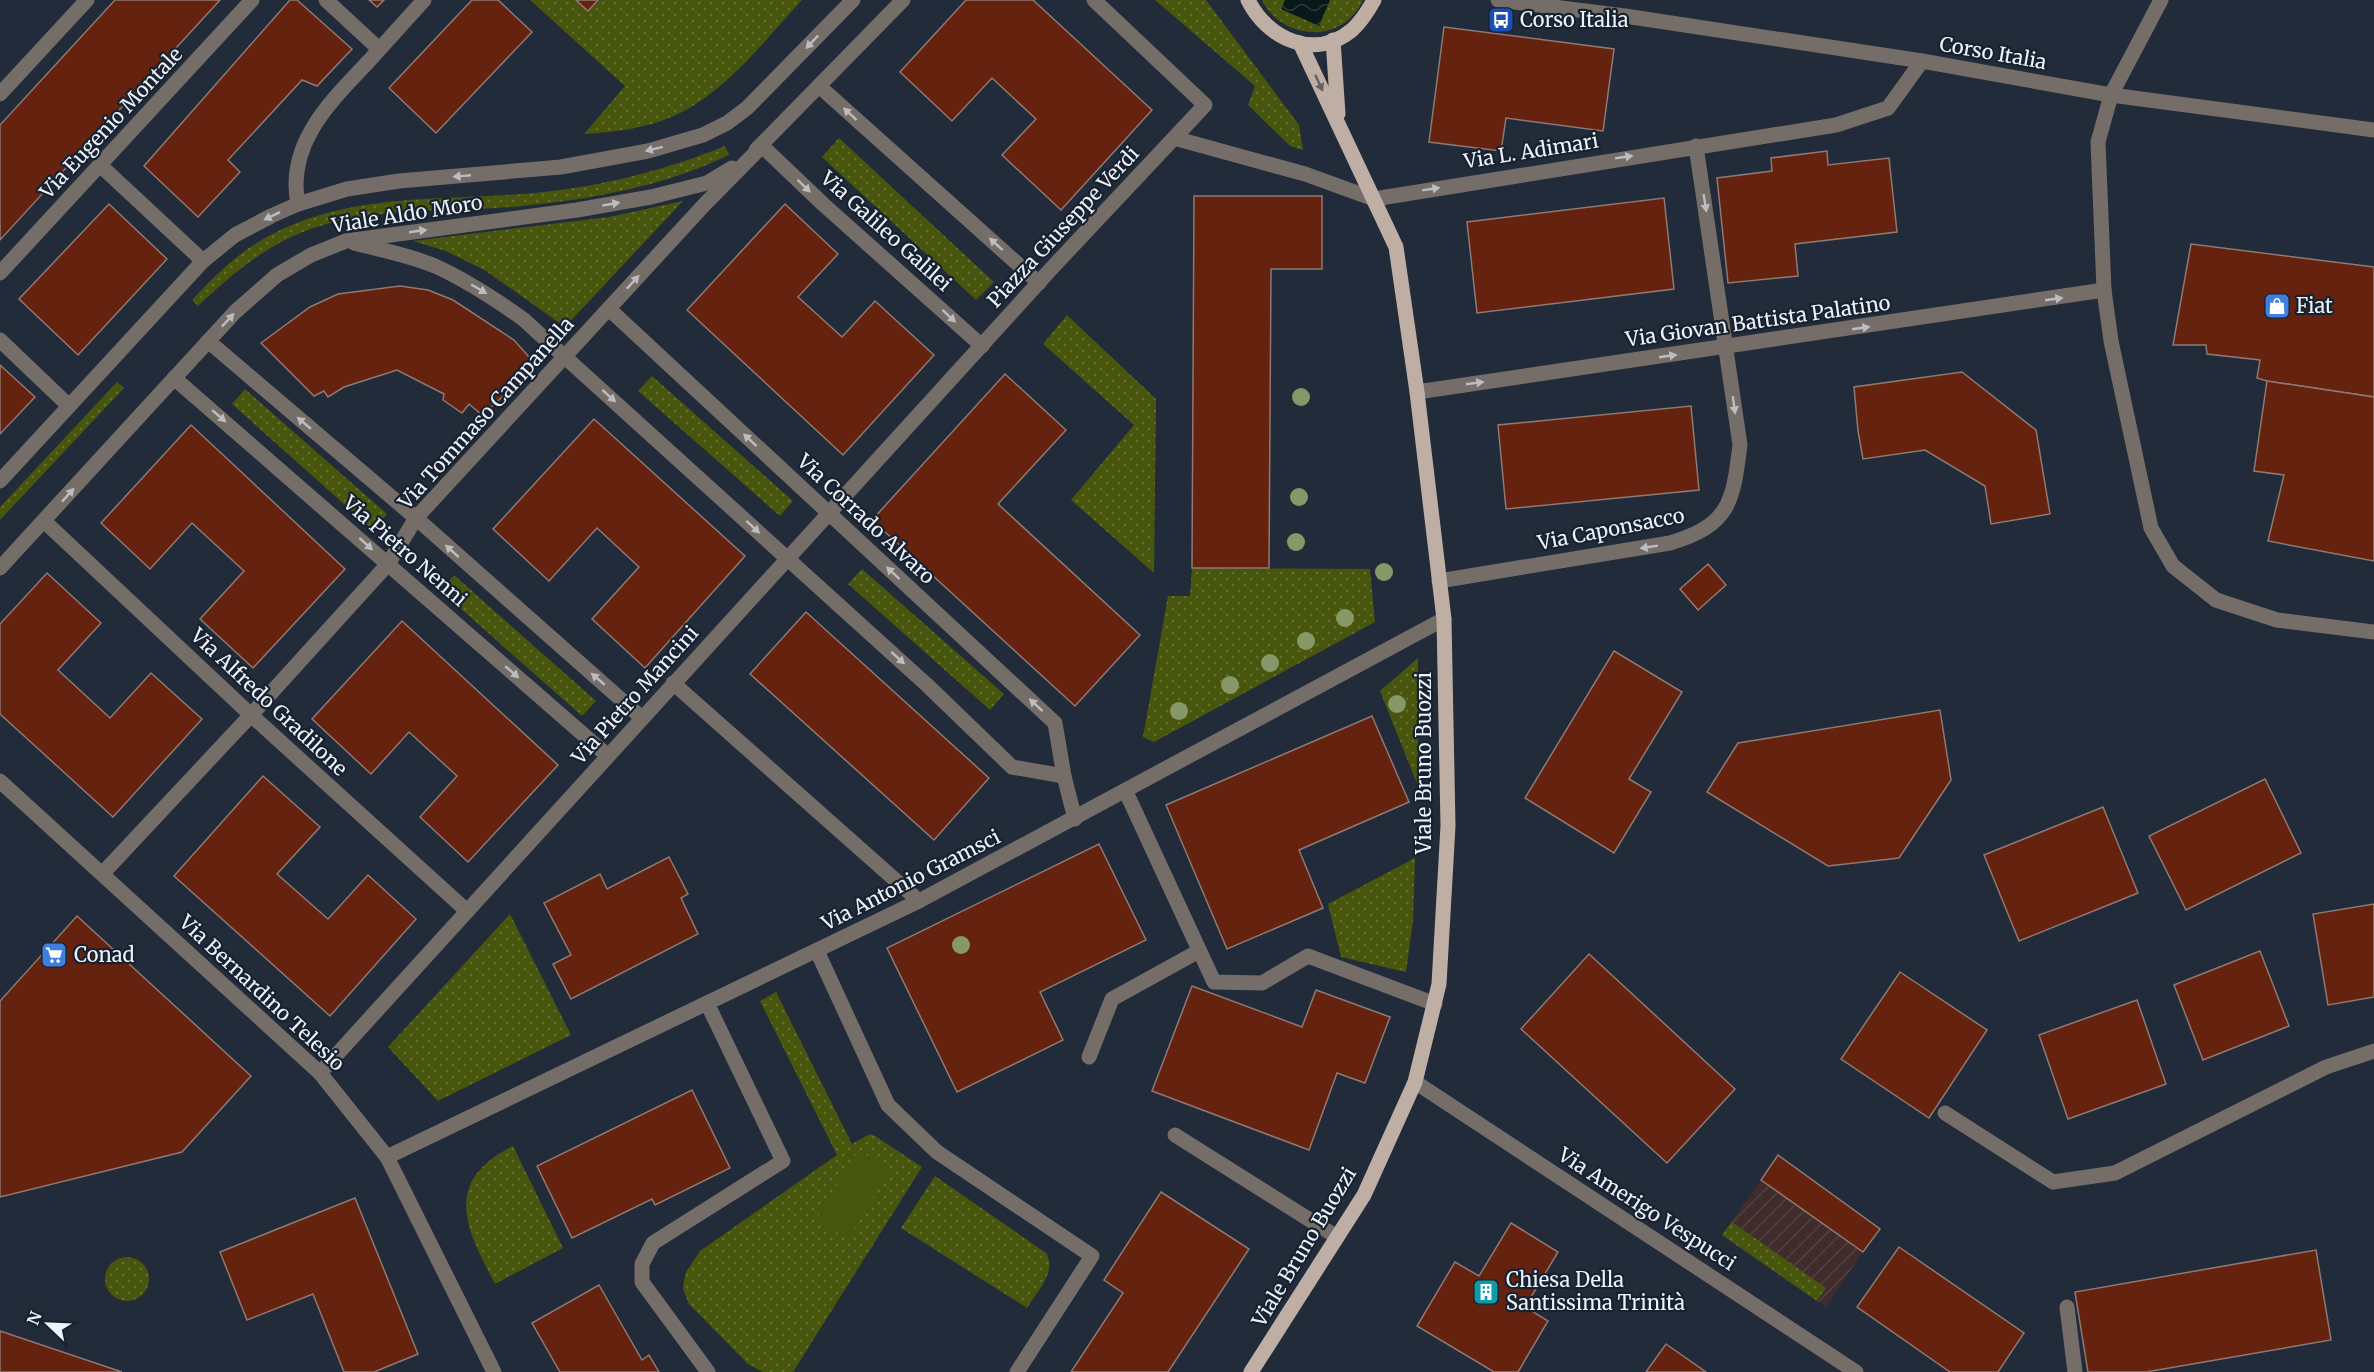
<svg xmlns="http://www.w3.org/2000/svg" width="2374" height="1372" viewBox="0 0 2374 1372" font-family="Merriweather,serif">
  <defs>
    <pattern id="industrial-furrows" width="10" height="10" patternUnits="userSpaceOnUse" patternTransform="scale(1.5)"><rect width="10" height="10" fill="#402c2c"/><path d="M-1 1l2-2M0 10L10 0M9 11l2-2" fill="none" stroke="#524141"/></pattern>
    <pattern id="green-dots" width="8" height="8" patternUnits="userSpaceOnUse" patternTransform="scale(1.5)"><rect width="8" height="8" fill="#48560d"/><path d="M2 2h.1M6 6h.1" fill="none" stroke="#636f31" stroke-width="1.8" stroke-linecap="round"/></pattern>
    <pattern id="water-waves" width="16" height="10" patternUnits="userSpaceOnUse" patternTransform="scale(1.5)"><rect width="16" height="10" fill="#091819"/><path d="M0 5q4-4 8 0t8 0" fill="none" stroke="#2d3a3b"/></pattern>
  </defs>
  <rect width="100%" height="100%" fill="#212b3a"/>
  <path fill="url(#industrial-furrows)" d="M1761,1180L1863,1252L1826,1307L1722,1235Z"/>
  <g fill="url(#green-dots)">
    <path d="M530,0H576L588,11L598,0H802C765,40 722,97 669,118C643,129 612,132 584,134L625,86Z"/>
    <path d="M1155,0H1206L1299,125L1303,150L1290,146L1248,105L1255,86Z"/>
    <path d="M1262,0H1363C1343,44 1283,42 1262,0Z"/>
    <path d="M839,138L994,282L976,300L822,157Z"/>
    <path d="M725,146L729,155C665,186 593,199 522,206C445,214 361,204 289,238C254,255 226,280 198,306L192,300C212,279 232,258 257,243C338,193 430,201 522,194C591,189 661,172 725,146Z"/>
    <path d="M683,201L565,327L486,271L446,251L413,241L609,217Z"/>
    <path d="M1067,315L1156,399L1154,573L1071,500L1134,425L1043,344Z"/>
    <path d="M652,376L793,501L780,516L638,391Z"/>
    <path d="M117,382L124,388L0,520V507Z"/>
    <path d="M245,389L387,514L373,530L232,404Z"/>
    <path d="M1192,568L1370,569L1375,622L1154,742L1143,737L1168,596H1190Z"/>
    <path d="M862,569L1004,694L990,710L848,584Z"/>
    <path d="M454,575L596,701L582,716L441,591Z"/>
    <path d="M1418,658V786L1380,691Z"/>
    <path d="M1415,858L1413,920L1406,972L1341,957L1328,904Z"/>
    <path d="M510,914L571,1035L438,1101L388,1047Z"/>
    <path d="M776,992L852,1144L870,1134L875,1136L922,1167L793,1372H763L748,1364L689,1304L683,1289L684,1280L686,1272L700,1251L837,1155L760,1001Z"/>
    <path d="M513,1146L563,1248L495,1284C465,1227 442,1182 513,1146Z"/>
    <path d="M935,1176L1046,1253C1058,1271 1036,1293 1027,1308L901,1228Z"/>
    <path d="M1732,1222L1826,1288L1817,1301L1722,1235Z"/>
    <circle cx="127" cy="1279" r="22"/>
  </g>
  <path fill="#48560d" d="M858,1150L890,1169L848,1239L816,1220Z"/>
  <path fill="url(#water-waves)" d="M1285,0H1330L1319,26L1281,9Z"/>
  <g fill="#65220f" stroke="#8f7972" stroke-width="1.5">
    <path d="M115,0H220L0,240V125Z"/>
    <path d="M290,0H297L352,49L317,86L302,80L228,160L240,172L198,217L144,166Z"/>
    <path d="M369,0H384L377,7Z"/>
    <path d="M472,0H498L532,32L436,133L389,88Z"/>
    <path d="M576,0H598L588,11Z"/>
    <path d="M966,0H1033L1152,110L1061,210L1002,155L1036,119L992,78L952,121L900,72Z"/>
    <path d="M1444,27L1614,49L1603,131L1506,118L1501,151L1429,142Z"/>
    <path d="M1827,151L1828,165L1889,158L1897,232L1795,244L1798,276L1728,283L1717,178L1772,171L1771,158Z"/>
    <path d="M1194,196H1322V269H1271L1269,568H1192Z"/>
    <path d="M1664,198L1674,289L1477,313L1467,222Z"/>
    <path d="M109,204L167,259L78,355L19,299Z"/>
    <path d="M785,204L838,254L798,297L842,337L875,301L934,355L843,455L687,310Z"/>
    <path d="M2191,244L2374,267V397L2267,381L2257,378L2260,360L2207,354L2206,345H2173Z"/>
    <path d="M400,286L428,290L453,300L514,340L537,366L482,415L469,404L462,413L443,400L444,394L397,370L344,387L328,397L324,391L314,396L261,343L310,307L338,294Z"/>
    <path d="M0,365L35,397L0,434Z"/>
    <path d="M1962,372L2036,430L2050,514L1991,524L1985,486L1925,450L1863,459L1858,431L1854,387Z"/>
    <path d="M1005,374L1066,430L998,504L1140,635L1075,706L872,520Z"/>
    <path d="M2267,381L2374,397V561L2268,541L2284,475L2254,471Z"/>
    <path d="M1691,406L1699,490L1506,509L1498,425Z"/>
    <path d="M594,419L745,556L645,668L592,619L639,567L597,528L549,581L493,529Z"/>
    <path d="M191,425L345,569L253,668L200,619L244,571L192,523L150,569L101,523Z"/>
    <path d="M1708,564L1726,585L1698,610L1680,589Z"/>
    <path d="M47,573L101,623L58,670L110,718L151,673L202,719L113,817L0,714V624Z"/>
    <path d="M806,612L989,778L934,840L750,674Z"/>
    <path d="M402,621L558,765L468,862L420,817L457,776L409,732L371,774L312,719Z"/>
    <path d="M1614,651L1682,692L1629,779L1651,792L1614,853L1525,798Z"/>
    <path d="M1940,710L1951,780L1899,858L1828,866L1707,792L1738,743Z"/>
    <path d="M1372,716L1409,802L1299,850L1323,908L1227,949L1166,805Z"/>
    <path d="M263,776L320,827L277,874L328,919L368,875L416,919L330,1016L174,876Z"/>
    <path d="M2265,779L2301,853L2186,910L2149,836Z"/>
    <path d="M2103,807L2138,893L2019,941L1984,855Z"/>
    <path d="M1099,844L1146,940L1040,992L1063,1040L957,1092L887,948Z"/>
    <path d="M669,857L688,894L681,898L698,934L571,999L553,964L571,955L544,903L600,874L607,889Z"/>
    <path d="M2374,904V997L2328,1005L2313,914Z"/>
    <path d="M77,916L251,1076L182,1152L0,1197V1001Z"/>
    <path d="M2260,951L2289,1026L2203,1060L2174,985Z"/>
    <path d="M1589,954L1735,1089L1667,1163L1521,1029Z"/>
    <path d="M1900,972L1987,1030L1929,1118L1841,1059Z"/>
    <path d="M1192,986L1302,1027L1316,990L1390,1017L1365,1083L1337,1073L1309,1150L1152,1091Z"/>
    <path d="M2137,1000L2166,1084L2068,1119L2039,1035Z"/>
    <path d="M692,1090L730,1168L655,1205L652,1199L572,1238L537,1166Z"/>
    <path d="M1778,1155L1880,1229L1863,1252L1761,1180Z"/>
    <path d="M1161,1192L1249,1249L1168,1372H1071L1123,1293L1104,1280Z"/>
    <path d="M355,1198L418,1354L374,1372H344L313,1294L247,1320L220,1252Z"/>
    <path d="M1511,1223L1558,1252L1525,1307L1548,1321L1518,1372H1494L1417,1326L1455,1262L1479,1276Z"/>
    <path d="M1899,1247L2024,1333L1998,1372H1950L1857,1307Z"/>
    <path d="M2316,1250L2331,1340L2146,1372H2088L2075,1292Z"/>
    <path d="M599,1285L642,1360L649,1355L659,1372H560L532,1323Z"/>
    <path d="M0,1331L122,1372H0Z"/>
    <path d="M1666,1344L1706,1372H1646Z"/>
  </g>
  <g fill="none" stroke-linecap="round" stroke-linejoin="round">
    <g stroke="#756d67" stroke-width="15">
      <path d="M326,0L379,49"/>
      <path d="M1498,0L1625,16L1922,61L2111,95L2374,130"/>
      <path d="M2161,0L2111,95L2098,142L2104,290L2111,341L2151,528L2173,566L2216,600L2277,620L2374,632"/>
      <path d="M819,86L1039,283"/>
      <path d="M0,94L87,0"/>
      <path d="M1174,138L1305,174L1374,199L1836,125L1888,108L1922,61"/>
      <path d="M756,150L903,0"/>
      <path d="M101,166L203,261"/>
      <path d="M298,204C286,144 330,102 368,62C387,41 405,21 424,0"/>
      <path d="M354,243C381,250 409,255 435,266C466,280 495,299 523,319L927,685L1012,767L1064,776L1075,819"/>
      <path d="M0,273L252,0"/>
      <path d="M609,309L1055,723L1064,776"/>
      <path d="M0,340L69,406"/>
      <path d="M208,341L416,518L642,718"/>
      <path d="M174,378L608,756"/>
      <path d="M1417,392L2104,290"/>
      <path d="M0,481L203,261L235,235L271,216L298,204L347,189L399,181L561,167L648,151L703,135L727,123L747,108L853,0"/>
      <path d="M44,521L251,715L467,911"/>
      <path d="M0,568L235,312L277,275L311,255L346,241L577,210L651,197L707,183L732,168"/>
      <path d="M1439,581L1670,543C1730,525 1733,502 1740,445L1696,146"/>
      <path d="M673,683L919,901"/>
      <path d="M0,781L320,1073L387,1157L494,1372"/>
      <path d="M1126,792L1214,982L1262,983L1308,956L1435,1004"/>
      <path d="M103,873L251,715L388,564L416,518L704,205L762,146L824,205L982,346"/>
      <path d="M817,951L888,1105L937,1152L1092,1256L1017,1372"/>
      <path d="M707,1003L783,1161L653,1243L642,1264V1282L708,1372"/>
      <path d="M1089,1057L1112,999L1199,951"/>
      <path d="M320,1073L1051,269L1205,105L1094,0"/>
      <path d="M1415,1082L1856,1372"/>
      <path d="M1945,1113L2053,1182L2115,1173L2326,1067L2374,1051"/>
      <path d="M1175,1135L1337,1237"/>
      <path d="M387,1157L919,901L1444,619"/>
      <path d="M2067,1307L2075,1372"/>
    </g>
    <g stroke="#bfaea3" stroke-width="15">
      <path d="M1248,0C1267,39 1315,61 1352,30C1362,21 1368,11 1374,0"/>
      <path d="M1333,40L1338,114"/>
      <path d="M1251,1372L1364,1195L1415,1082L1439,984L1448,826L1444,619L1417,392L1396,247L1300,43"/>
    </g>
  </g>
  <g fill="#869867">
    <circle cx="1301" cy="397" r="9"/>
    <circle cx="1299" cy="497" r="9"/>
    <circle cx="1296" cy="542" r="9"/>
    <circle cx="1384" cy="572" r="9"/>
    <circle cx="1345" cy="618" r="9"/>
    <circle cx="1306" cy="641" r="9"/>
    <circle cx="1270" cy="663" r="9"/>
    <circle cx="1230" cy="685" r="9"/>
    <circle cx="1397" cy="704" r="9"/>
    <circle cx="1179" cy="711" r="9"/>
    <circle cx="961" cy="945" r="9"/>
  </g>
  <defs><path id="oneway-solid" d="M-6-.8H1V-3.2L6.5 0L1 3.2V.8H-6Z" transform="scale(1.5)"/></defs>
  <g fill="#bcbdc1">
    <use href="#oneway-solid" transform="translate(812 42) rotate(134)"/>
    <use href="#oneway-solid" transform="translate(850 114) rotate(-137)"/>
    <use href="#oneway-solid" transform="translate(654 149) rotate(166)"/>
    <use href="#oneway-solid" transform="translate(1624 157) rotate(-9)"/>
    <use href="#oneway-solid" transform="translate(462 176) rotate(175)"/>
    <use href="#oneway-solid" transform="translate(804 186) rotate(44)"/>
    <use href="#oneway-solid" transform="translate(1431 189) rotate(-9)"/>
    <use href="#oneway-solid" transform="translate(1705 203) rotate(81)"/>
    <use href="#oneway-solid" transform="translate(611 204) rotate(-10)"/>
    <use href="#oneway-solid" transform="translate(272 216) rotate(154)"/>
    <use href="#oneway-solid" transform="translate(418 231) rotate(-8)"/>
    <use href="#oneway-solid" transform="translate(996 244) rotate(-138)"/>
    <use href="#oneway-solid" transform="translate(633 282) rotate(-47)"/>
    <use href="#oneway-solid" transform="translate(479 289) rotate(30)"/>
    <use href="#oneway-solid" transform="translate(2054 299) rotate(-8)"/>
    <use href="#oneway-solid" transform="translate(949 316) rotate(43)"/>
    <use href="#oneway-solid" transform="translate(228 320) rotate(-47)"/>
    <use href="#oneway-solid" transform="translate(1861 328) rotate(-8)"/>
    <use href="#oneway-solid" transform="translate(1668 356) rotate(-8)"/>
    <use href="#oneway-solid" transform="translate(1475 383) rotate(-8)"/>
    <use href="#oneway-solid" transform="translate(609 396) rotate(42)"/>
    <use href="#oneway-solid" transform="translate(1734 405) rotate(82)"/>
    <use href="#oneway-solid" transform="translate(219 416) rotate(41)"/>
    <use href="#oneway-solid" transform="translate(304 423) rotate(-140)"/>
    <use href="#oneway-solid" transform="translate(750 440) rotate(-137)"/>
    <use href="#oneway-solid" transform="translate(68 495) rotate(-48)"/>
    <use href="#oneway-solid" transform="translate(753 527) rotate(43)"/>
    <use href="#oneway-solid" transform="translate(366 544) rotate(42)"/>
    <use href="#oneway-solid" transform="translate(1649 547) rotate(171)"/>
    <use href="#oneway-solid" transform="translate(452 551) rotate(-138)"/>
    <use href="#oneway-solid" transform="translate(893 573) rotate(-137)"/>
    <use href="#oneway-solid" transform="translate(898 658) rotate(42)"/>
    <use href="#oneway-solid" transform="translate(512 672) rotate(41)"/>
    <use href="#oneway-solid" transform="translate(598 679) rotate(-139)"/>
    <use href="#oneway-solid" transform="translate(1036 705) rotate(-137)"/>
  </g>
  <use fill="#636163" href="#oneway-solid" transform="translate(1319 83) rotate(65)"/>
  <defs>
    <g id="bus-square" transform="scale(1.35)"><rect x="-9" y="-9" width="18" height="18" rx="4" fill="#1a4fb4" stroke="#18222f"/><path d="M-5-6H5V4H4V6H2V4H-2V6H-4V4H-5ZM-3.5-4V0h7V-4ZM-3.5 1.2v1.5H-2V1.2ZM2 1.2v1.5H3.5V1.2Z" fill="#fff"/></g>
    <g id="shop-square" transform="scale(1.35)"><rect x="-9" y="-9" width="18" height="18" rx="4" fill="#3f7fe0" stroke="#18222f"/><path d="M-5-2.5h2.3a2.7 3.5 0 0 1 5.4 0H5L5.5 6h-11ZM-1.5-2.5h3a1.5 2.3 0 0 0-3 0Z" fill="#fff"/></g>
    <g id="supermarket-square" transform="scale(1.35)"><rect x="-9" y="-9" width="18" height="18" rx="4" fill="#3f7fe0" stroke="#18222f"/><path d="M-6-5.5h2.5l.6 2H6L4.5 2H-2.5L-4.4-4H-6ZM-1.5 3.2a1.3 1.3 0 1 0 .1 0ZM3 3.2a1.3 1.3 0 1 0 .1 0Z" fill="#fff"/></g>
    <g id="building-square" transform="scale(1.35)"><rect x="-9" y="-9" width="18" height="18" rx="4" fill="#0f9aa8" stroke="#18222f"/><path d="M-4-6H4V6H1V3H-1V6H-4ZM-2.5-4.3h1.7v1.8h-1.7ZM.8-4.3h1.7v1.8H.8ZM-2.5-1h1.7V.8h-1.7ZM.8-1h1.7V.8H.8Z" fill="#fff"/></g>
  </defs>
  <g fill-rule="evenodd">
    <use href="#bus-square" x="1501" y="20"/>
    <use href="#shop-square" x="2277" y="306"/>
    <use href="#supermarket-square" x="54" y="955"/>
    <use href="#building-square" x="1486" y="1292"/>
  </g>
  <g text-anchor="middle" stroke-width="4.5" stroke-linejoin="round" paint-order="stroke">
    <g font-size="20" fill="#ecf3fd" stroke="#18222f" text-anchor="start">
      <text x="1520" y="27">Corso Italia</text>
      <text x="2296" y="313">Fiat</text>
      <text x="74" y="962">Conad</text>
      <text x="1506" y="1287">Chiesa Della<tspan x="1506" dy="23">Santissima Trinità</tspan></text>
    </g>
    <g font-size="20" fill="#ecf3fd" stroke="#18222f">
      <text transform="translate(1993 53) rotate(10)" y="7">Corso Italia</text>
      <text transform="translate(111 123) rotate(-47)" y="7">Via Eugenio Montale</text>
      <text transform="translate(1531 151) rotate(-9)" y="7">Via L. Adimari</text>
      <text transform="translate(407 214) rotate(-9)" y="7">Viale Aldo Moro</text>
      <text transform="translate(1063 227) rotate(-47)" y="7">Piazza Giuseppe Verdi</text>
      <text transform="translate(886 231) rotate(42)" y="7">Via Galileo Galilei</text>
      <text transform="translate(1758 321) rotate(-8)" y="7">Via Giovan Battista Palatino</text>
      <text transform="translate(486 413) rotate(-48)" y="7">Via Tommaso Campanella</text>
      <text transform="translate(866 519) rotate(43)" y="7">Via Corrado Alvaro</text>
      <text transform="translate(1611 529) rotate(-11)" y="7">Via Caponsacco</text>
      <text transform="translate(405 551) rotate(41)" y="7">Via Pietro Nenni</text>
      <text transform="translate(635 695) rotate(-48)" y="7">Via Pietro Mancini</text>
      <text transform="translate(269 702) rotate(43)" y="7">Via Alfredo Gradilone</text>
      <text transform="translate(1424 763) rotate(-90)" y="7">Viale Bruno Buozzi</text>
      <text transform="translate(911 880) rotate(-27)" y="7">Via Antonio Gramsci</text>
      <text transform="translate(262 993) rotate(43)" y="7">Via Bernardino Telesio</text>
      <text transform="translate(1647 1209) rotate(33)" y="7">Via Amerigo Vespucci</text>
      <text transform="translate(1304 1247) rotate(-59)" y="7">Viale Bruno Buozzi</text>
    </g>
  </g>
  <g transform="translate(48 1324) rotate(293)" stroke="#18222f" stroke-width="4.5" paint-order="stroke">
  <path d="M0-4.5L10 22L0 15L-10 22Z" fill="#ecf3fd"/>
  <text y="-9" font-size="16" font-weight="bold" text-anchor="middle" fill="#ecf3fd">N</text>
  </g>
</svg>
